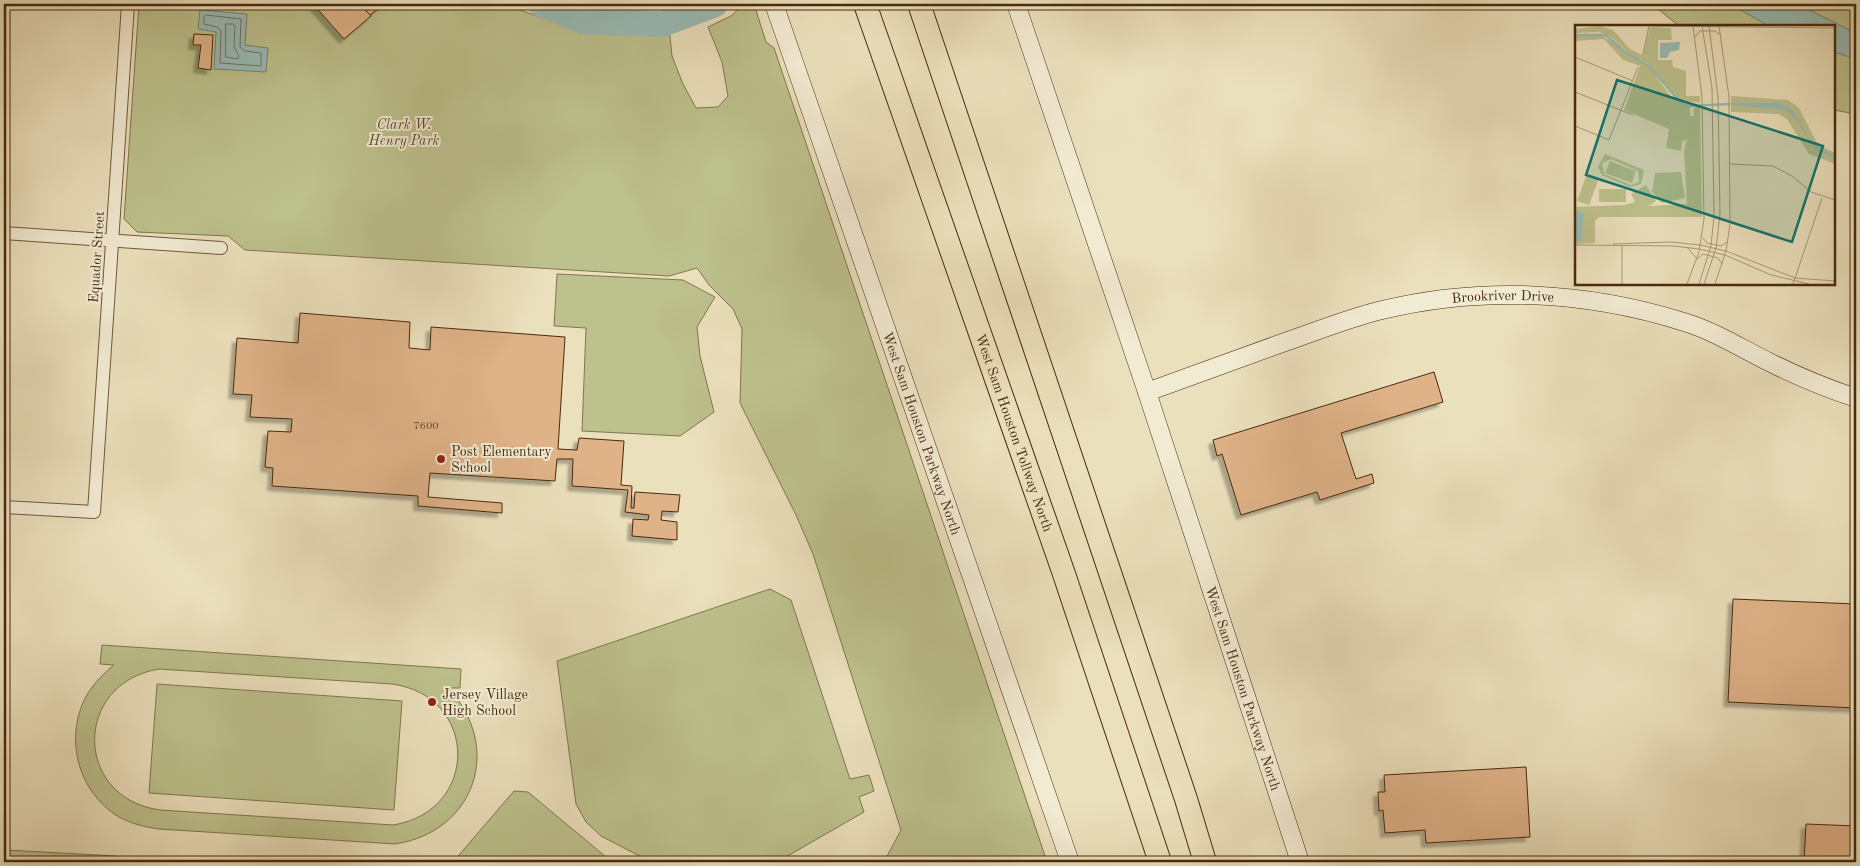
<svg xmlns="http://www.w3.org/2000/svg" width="1860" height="866" viewBox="0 0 1860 866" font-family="'Old Standard TT',serif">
  <defs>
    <filter id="shadow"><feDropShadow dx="-4.5" dy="4.5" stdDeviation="1" flood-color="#0004"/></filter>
  </defs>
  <rect width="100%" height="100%" fill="#ebe0bc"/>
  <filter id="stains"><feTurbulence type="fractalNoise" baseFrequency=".004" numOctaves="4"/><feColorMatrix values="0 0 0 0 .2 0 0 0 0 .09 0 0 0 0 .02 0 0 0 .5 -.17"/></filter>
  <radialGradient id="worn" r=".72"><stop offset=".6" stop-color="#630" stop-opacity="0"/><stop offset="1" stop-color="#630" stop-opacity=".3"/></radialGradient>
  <g fill="#bdc18d" stroke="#82764e" fill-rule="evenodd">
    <path d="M139,4H502L549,20L587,29L669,26L672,56L683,84L696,108L718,107L728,96L722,62L708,27L731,16L744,4H754L766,42L774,48L1047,862H873L886,858L901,830L813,554L796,515L740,403L742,329L733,309L709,285L697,268L669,276L245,250L228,236L137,232L124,219Z"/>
    <path d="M587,4H662L614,8Z"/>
    <path d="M1652,4H1856V114L1834,110V26H1679Z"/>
    <path d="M557,274L683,280L715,297L697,327L700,356L714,412L680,436L582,431L586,328L554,326Z"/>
    <path d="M770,589L791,600L850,779L869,775L874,791L859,797L864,812L777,862H651L601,836L586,822L576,804L557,661Z"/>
    <path d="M102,645L461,669L460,688H448C504,747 475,832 395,844L159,829C145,827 132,824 119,817C77,792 63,735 88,693C95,682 104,673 114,665L100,664ZM159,669L392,684C479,696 480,811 393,825L160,810C73,798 73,683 159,669Z"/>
    <path d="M157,684L402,701L394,810L149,793Z"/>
    <path d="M514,791L528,792L612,862H453Z"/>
    <path d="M6,850L116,856L115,862H6Z"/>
  </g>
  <g fill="#99bcb7" stroke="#798274">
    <path d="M1730,4H1797L1856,33V59L1834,52V26H1769Z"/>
    <path d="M200,10L247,14L245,45L268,48L266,72L214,69L216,32L198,29Z"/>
  </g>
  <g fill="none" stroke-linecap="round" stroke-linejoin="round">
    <g stroke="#707363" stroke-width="1">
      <path d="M206,15L241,19L240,47L245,51L261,53V66L220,63L221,31L217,27L204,24V17Z"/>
      <path d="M226,24H233L235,26L234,47L239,56L238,59L226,57Z"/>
    </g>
    <path stroke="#99bcb7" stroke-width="26" d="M541,4L583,21L662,24L715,4"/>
  </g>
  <g fill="#dfb288" stroke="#482a0f" filter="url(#shadow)">
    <path d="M313,4H360L371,16L344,39Z"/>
    <path d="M360,4H384L370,15Z"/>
    <path d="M194,34L213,35L211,70L198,68L201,45H193Z"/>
    <path d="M300,313L410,322L409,348L430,350L431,327L565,337L558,449L577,450L579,438L624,441L621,485L632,486L631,508H634L635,492L680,495L678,512L662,511L661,520L677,522V540L632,536L633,519L648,520L649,515L625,512L628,490L572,486L573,459H557L555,481L430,473L428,497L502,503V513L418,506V496L272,486L273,468L265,467L268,431L291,432L292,419L250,417L252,395L233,394L237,338L298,343Z"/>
    <path d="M1434,372L1443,402L1341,433L1356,479L1372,474L1374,483L1320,500L1317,492L1241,515L1222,454L1217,456L1213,440Z"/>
    <path d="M1733,599L1856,604V708L1728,702Z"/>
    <path d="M1526,767L1530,837L1426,843L1425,830L1385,833L1383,810L1379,811L1378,792H1385L1384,775Z"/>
    <path d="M1806,824L1856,826V862H1804Z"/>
  </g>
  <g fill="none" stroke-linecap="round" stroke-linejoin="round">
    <g stroke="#71583a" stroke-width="14">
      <g id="street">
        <path d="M4,233L221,248"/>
        <path d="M4,507L94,512L128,4"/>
      </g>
    </g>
    <g stroke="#482a0f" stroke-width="19">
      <g id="secondary">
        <path id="s1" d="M774,4L1070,862"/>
        <path id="s2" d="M1016,4L1147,392L1300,862"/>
        <path id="s3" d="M1147,392C1193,375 1239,359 1285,342C1317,331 1349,318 1382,310C1481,286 1586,291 1684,322C1714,331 1741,348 1769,362C1797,376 1826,388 1856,398"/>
      </g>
    </g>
    <g stroke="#482a0f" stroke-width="24">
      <g id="highway">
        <path id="s4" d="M865,4L1064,574L1160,862"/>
        <path d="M919,4L1186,799L1205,862"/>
      </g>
    </g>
    <use href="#street" stroke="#f2ebd3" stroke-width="12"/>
    <use href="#secondary" stroke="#f2ebd3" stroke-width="18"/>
    <use href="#highway" stroke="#ebe0bc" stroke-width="22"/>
  </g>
  <g fill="#8f2418" stroke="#f2ebd3" stroke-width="2">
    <circle cx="441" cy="459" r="5"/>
    <circle cx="432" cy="702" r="5"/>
  </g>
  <g text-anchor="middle" stroke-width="4" stroke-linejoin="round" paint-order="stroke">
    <g font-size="11" fill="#6e4c2d">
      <text x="426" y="429">7600</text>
    </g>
    <g font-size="14" font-style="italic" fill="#5f4828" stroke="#f2ebd3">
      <text x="404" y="129">Clark W.<tspan x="404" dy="16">Henry Park</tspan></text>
    </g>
    <g font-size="14" fill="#482a0f" stroke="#f2ebd3">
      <text transform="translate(96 257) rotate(-86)" y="5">Equador Street</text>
      <text dy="5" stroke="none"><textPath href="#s3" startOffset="371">Brookriver Drive</textPath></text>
      <text dy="5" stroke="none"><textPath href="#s4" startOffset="454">West Sam Houston Tollway North</textPath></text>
      <text dy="5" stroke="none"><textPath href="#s1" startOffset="454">West Sam Houston Parkway North</textPath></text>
      <text dy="5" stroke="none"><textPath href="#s2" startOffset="721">West Sam Houston Parkway North</textPath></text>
    </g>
    <g font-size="14" fill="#482a0f" stroke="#f2ebd3" text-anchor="start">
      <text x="451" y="456">Post Elementary<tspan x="451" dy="16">School</tspan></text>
      <text x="442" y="699">Jersey Village<tspan x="442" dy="16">High School</tspan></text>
    </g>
  </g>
  <g transform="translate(1575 25)">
    <rect width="260" height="260" fill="#ebe0bc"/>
    <path d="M24,1L38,5L55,24L68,30L75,2L96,3L97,15H83V35H97L98,42L111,46V71H125V78L104,75L74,39L55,29L34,10L23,7L0,8L1,4ZM25,9L74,42L97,73L115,82V91H119V83L125,81L127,192H24L20,196V218L0,219V182L50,180L60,177L56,169L71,160L81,176L74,181L112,179L109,126L112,115L107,116L106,126L91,123L94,104L49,85L65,41L48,35L29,14L0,16V11ZM156,71L213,75L224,83L243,120L260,128V139L234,129L212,94L203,89L156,87ZM30,129L69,145L66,159L55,162L27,150L23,142ZM36,134L63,146L64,157L56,160L29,149L27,138ZM35,136L61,146L57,158L30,148ZM106,147L110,173L87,178L77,167L80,148ZM12,149L24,153L14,180L2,176ZM24,164H51V177H24Z" fill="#bdc18d" fill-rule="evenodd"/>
    <path d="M105,17L104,25L95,27L92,33H85V18ZM156,78H204L217,85L234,113L246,125L260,130V134L239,123L220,93L210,85L156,80ZM0,185L9,188L6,216H0Z" fill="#99bcb7"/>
    <path fill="none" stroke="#99bcb7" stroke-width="2.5" d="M0,10H31L50,27L74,41L106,78L114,81L155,79"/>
    <path fill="none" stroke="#aa9777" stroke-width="1" d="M77,1L260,3M120,12L125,6H140L146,10M68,29L74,1M0,32L58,56M0,67L58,90M0,101L34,115L63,42M155,139L198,141L217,151L236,167L260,175M128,213L132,218L146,221L152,217M38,219L96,217L125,220M0,220L99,221L124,224M125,220L151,226L220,253L260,256M47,221V259M112,222L122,234L128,229L143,233L147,239M124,224L150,230L196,250L234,259M112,259L124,227L129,194L127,72L118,1M124,259L136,221L139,191L137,63L127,1M129,259L141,223L145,189L143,72L134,1M140,259L151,226L155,199L154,72L144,1M218,259L247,173"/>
    <path fill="#0f766e" fill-opacity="0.15" stroke="#0f766e" stroke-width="2.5" d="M42,55L248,121L217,217L11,150Z"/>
    <rect width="260" height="260" fill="none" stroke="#482a0f" stroke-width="2.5"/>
  </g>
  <rect width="1860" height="866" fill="none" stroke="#ebe0bc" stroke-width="20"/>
  <rect x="5" y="5" width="1850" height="856" fill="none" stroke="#482a0f" stroke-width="2.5"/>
  <rect x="10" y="10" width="1840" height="846" fill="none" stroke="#482a0f"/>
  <rect width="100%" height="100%" filter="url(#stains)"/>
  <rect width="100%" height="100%" fill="url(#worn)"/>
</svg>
